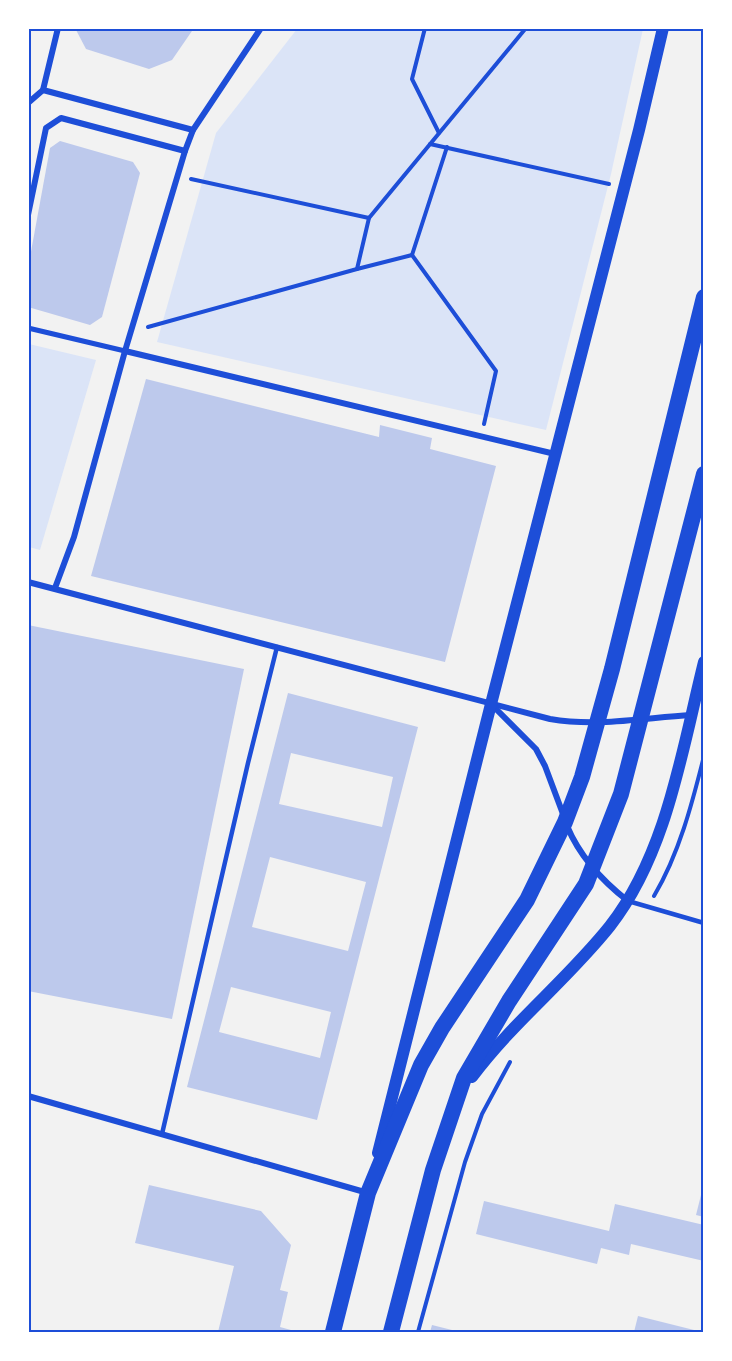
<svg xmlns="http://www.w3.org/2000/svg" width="732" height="1361" viewBox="0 0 732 1361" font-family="'Space Grotesk',sans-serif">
  <rect width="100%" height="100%" fill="#f2f2f2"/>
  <g fill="#dbe4f7">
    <path d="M297,29H643L611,174L546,430L157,342L216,133Z"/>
    <path d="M29,344L96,360L40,550L29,547Z"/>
  </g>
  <g fill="#bdc9ec" fill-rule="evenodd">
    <path d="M75,28H194L172,60L149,69L86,49Z"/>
    <path d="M60,141L133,162L140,173L102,317L90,325L28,307V268L50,148Z"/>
    <path d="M146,379L379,437L380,425L432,438L430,449L496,466L445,662L91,576Z"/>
    <path d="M28,625L244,669L172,1019L28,991Z"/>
    <path d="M288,693L418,727L317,1120L187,1087ZM291,753L393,777L382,827L279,804ZM270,857L366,882L348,951L252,927ZM231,987L331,1012L320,1058L219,1032Z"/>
    <path d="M149,1185L261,1211L291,1245L280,1290L288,1292L280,1327L291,1330L290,1332H218L234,1266L135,1243Z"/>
    <path d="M703,1187H704V1217L696,1215Z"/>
    <path d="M484,1201L609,1231L615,1204L704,1225V1261L631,1244L629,1255L601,1248L597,1264L476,1234Z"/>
    <path d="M638,1316L702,1332H634Z"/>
    <path d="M432,1325L460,1332H430Z"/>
  </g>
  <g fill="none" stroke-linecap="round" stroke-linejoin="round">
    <g stroke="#1d4ed8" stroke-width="4">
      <path d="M425,28L412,79L439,133"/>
      <path d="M430,144L609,184"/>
      <path d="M191,179L369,218L526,28"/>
      <path d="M412,255L447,147"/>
      <path d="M357,269L412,255L496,371L484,424"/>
      <path d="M148,327L357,269L369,218"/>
      <path d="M654,896C679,854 692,804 704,756"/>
      <path d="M418,1332L465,1162L482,1114L510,1062"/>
    </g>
    <g stroke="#1d4ed8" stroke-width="4.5">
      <path d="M628,901L704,923"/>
      <path d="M162,1134L248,763L277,647"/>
    </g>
    <path stroke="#1d4ed8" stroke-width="5" d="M28,328L125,351"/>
    <g stroke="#1d4ed8" stroke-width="6">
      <path d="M43,90L193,130"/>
      <path d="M28,103L43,90L58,28"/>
      <path d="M28,215L46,128L61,118L185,151"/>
      <path d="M125,351L555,454"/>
      <path d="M28,582L550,719C597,727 643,718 691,715"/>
      <path d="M55,588L74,537L125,351L185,151L193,130L261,28"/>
      <path d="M491,704L536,749L545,766L563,814"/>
      <path d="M567,826C580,857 601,880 628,901"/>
      <path d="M28,1096L368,1193"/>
    </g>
    <g stroke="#1d4ed8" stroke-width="12">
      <path d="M472,1077C513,1022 567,980 610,926C667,853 682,750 704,662"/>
      <path d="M378,1153L491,704L639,130L663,28"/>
    </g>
    <g stroke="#1d4ed8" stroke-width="16">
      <path d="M333,1332L368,1193L421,1065L442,1028L527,900L565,822L582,777L612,669L704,297"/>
      <path d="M391,1332L433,1170L464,1078L509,1001L586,884L621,794L704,474"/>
    </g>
  </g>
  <rect width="732" height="1361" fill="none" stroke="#ffffff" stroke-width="60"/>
  <rect x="30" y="30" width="672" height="1301" fill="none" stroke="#1d4ed8" stroke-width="2"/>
</svg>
